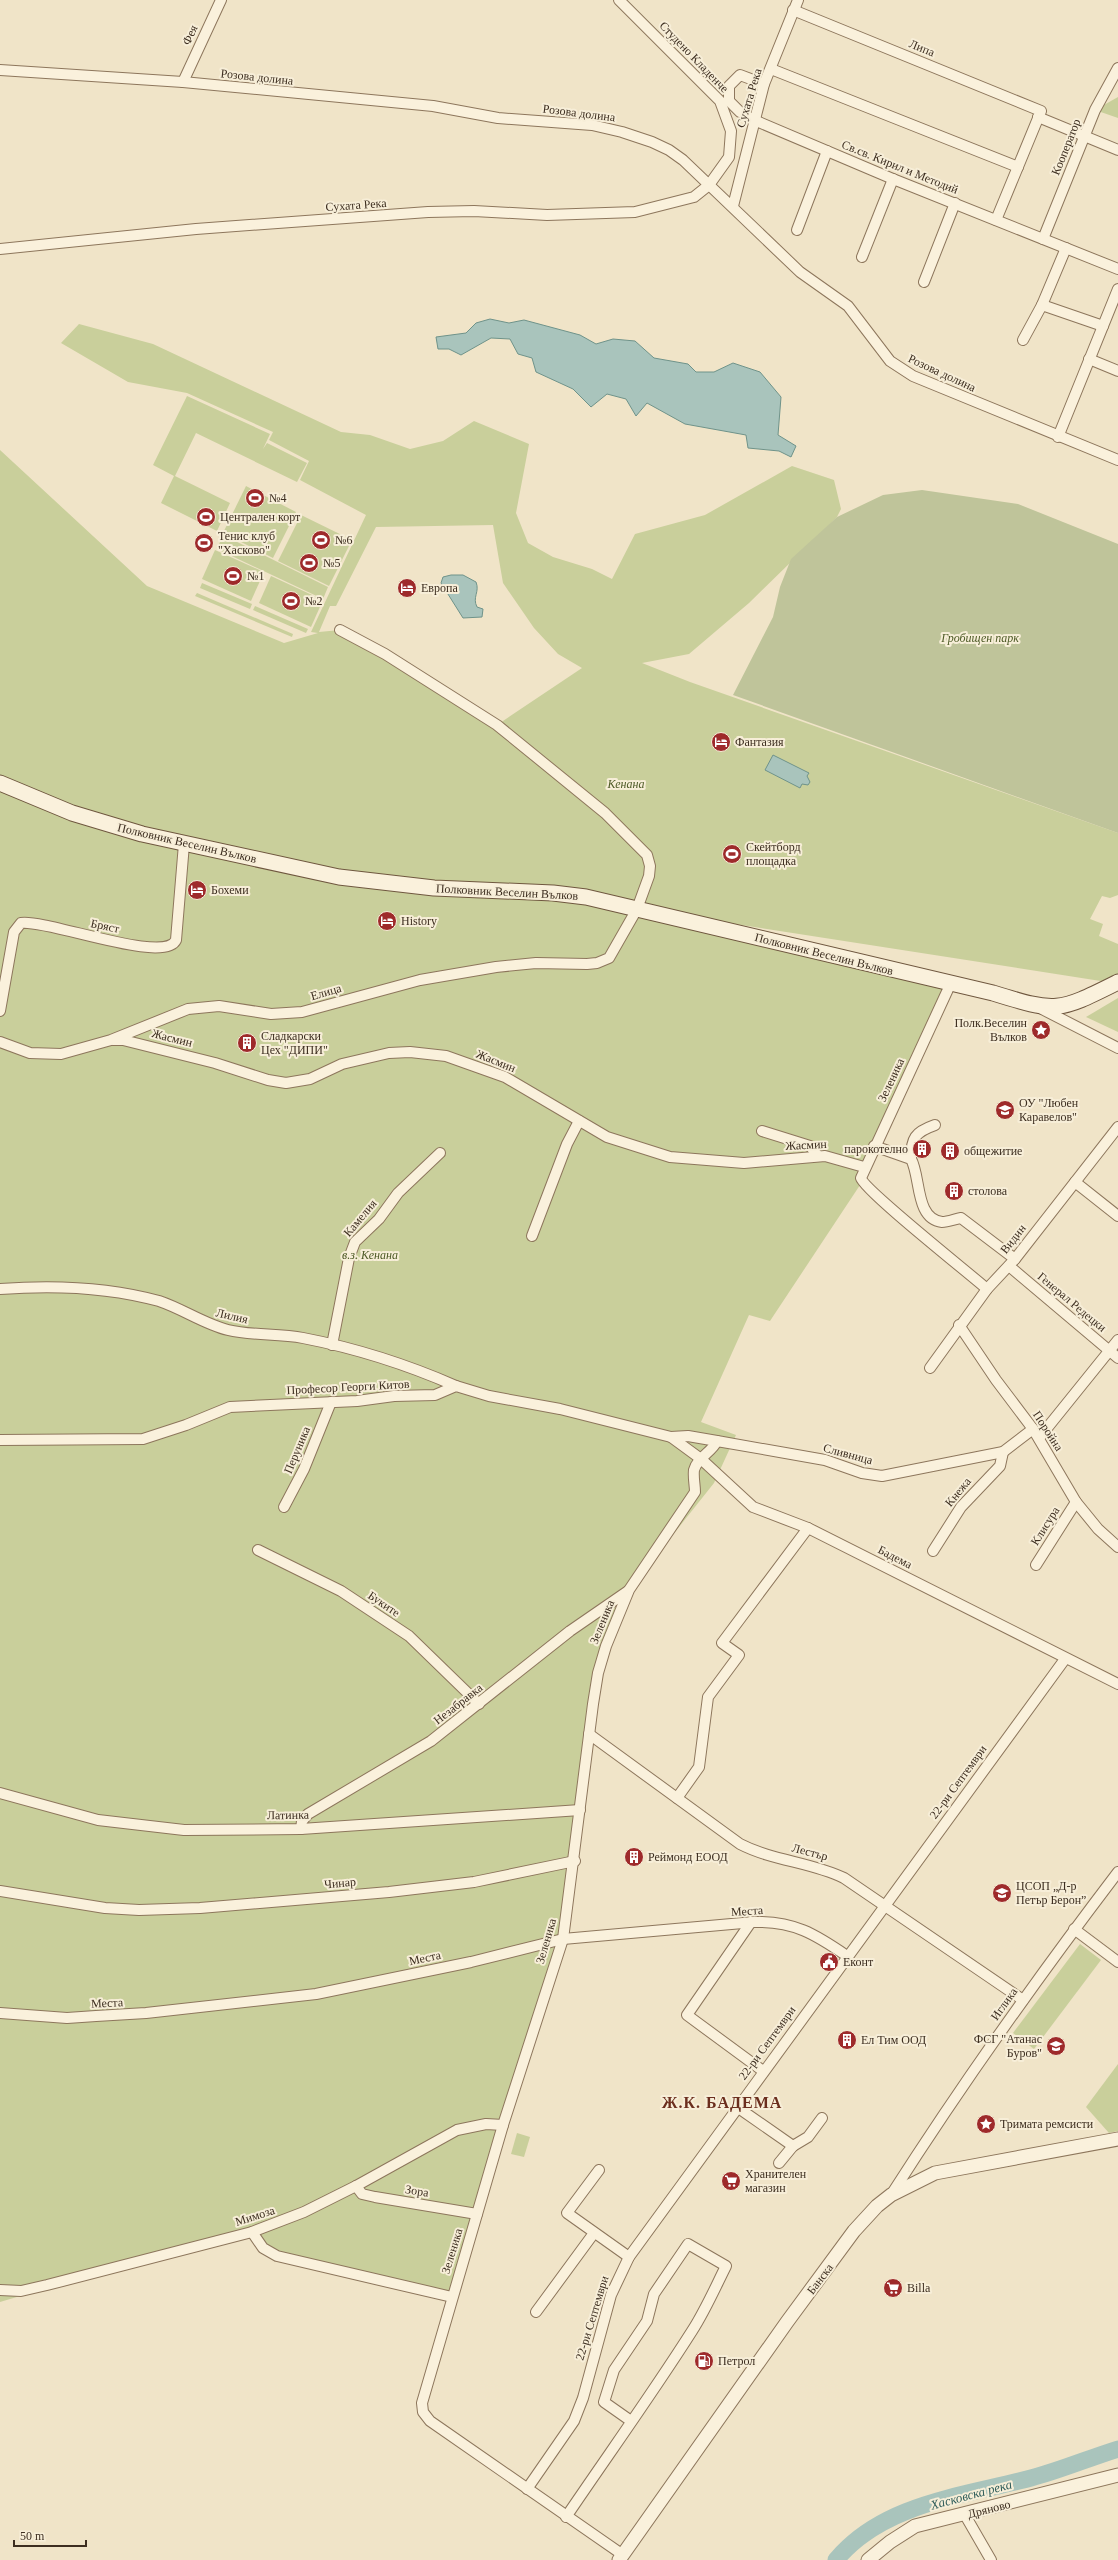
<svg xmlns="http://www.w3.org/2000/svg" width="1118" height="2560" viewBox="0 0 1118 2560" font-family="Georgia,serif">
  <rect width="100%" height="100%" fill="#f0e4c8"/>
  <g fill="#c9cf9b" fill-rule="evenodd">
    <path d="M1118,97V118L1095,110Z"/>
    <path d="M79,324L153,344L341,432L370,435L410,449L443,441L474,421L529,444L516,513L528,543L553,557L592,569L612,579L635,534L705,515L792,466L834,480L841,509L837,517L749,603L689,654L642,663L690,682L1118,833V895L1110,898L1102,896L1090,919L1103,924L1099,936L1118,944V977L1107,982L639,909L950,985L862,1182L770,1321L749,1315L701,1422L736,1435L714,1483L629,1590L606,1646L563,1939L452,2297L272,2258L245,2229L0,2302V450L147,586L284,643L318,633L311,632L366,515L300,480L309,461L269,440L273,432L187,393L128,382L61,343ZM493,525L503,583L534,628L558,654L582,668L497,725L340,630L319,632L330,606H336L376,527Z"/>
    <path d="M187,396L270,434L263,449L267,443L307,463L297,482L196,433L175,476L230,503L217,531L161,503L174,476L153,465Z"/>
    <path d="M246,486L296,512L273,558L223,533Z"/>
    <path d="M301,515L352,540L329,586L278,561Z"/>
    <path d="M223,535L328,587L323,599L217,549Z"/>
    <path d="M215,550L264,572L251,601L202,579Z"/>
    <path d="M271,576L323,600L311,627L259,603Z"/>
    <path d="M202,583L252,604L250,609L200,588Z"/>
    <path d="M197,593L293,634L292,637L195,596Z"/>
    <path d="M255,606L308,629L306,633L253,610Z"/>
    <path d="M1118,998V1032L1086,1017Z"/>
    <path d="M1080,1944L1101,1960L1034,2049L1013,2033Z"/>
    <path d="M1118,2064V2131L1109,2133L1086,2107Z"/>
    <path d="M517,2133L530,2137L524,2157L511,2154Z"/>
  </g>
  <path fill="#bfc49a" d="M922,490L1018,504L1118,544V833L733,695L773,617L780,587L791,559L837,517L883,495Z"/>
  <g fill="#a9c4bc" stroke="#6f938a">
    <path d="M490,319L509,323L524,320L580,335L596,344L613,339L635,341L654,358L688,364L696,372H714L733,363L760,372L781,397L778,435L796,446L791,457L779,451L748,448L746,435L685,424L647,403L636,416L626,399L607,394L591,407L573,389L536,372L532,358L518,354L510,339L491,338L461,355L449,349H438L436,337L466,333L476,323Z"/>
    <path d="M451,575H463L476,582C480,592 472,597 477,607L483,609L482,617L463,618L441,583L443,577Z"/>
    <path d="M773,755L809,773L807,776L810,782L808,785L802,784L800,788L765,770Z"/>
  </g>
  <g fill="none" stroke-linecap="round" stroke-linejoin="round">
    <path stroke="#a9c4bc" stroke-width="17" d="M836,2560C883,2503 964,2496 1031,2478C1061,2470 1089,2458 1118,2449"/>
    <g stroke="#8d765c" stroke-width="12">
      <g id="minor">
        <path d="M793,10L1041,111L996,220"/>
        <path d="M771,69L1018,167"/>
        <path d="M0,70L183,82L433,106L498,118L592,125L622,132L652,142L669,150L683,160L800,272L848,306L890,361L913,376L1118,460"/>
        <path d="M183,82L221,0"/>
        <path d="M764,84L740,75L729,86V101L740,112L754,120L893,179L1118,269"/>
        <path d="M1038,117L1118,150"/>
        <path d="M733,206L764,84L798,0"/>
        <path d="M797,230L827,151"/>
        <path d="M1043,239L1095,110L1118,68"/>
        <path d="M0,249L196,229L428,212L474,211L547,215L635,212L694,197L709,185L729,157L731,131L720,101L619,0"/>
        <path d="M862,257L893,179"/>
        <path d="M924,282L955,203"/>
        <path d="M1042,305L1066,248"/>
        <path d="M1023,340L1042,305L1103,326"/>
        <path d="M1089,359L1118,371"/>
        <path d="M1058,437L1118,289"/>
        <path d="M950,985L861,1178C864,1190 970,1274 987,1289"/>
        <path d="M1040,1008L1118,1048"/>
        <path d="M0,1011L14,932L21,923C47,919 165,965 176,940L184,844"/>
        <path d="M113,1040H123L215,1063L268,1080L286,1083L310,1079L342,1064L389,1053L410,1052L446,1056L505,1077L607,1137L670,1157L744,1163L825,1156L864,1167"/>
        <path d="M0,1042L30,1053L61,1054L111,1040L188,1009L219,1006L271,1014L302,1012L420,980L496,967L536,963L587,964L597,963L609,958L637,909L649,876L650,866L647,855L605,813L497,725L385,654L340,630"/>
        <path d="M762,1131L810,1146L818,1156"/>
        <path d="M874,1146L911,1159C921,1177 915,1219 942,1222C948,1222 955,1219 961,1218L1015,1259"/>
        <path d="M911,1159C911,1138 915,1132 935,1125"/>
        <path d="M1075,1182L1118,1216"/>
        <path d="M532,1236L567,1144L579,1121"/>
        <path d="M1009,1266L1118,1358"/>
        <path d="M0,1289C52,1285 108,1287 159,1301C183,1309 204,1324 228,1330C253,1336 279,1333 303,1338C355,1348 408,1365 456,1386"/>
        <path d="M959,1325L996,1380L1033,1429L1076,1502L1098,1529L1118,1547"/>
        <path d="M332,1345L349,1258L355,1242L379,1219L398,1193L440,1153"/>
        <path d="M930,1368L987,1289L1015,1259L1118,1127"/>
        <path d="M671,1437L701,1459L753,1507L808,1528L1118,1684"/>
        <path d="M1039,1438L1118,1340"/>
        <path d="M0,1440L143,1439L186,1425L230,1407L357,1401L394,1396L435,1395L456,1386L489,1396L560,1409L671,1437L688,1436L717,1441L825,1460L862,1473L882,1476L1003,1452L1033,1429"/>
        <path d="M284,1507L304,1469L331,1402"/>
        <path d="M258,1550L341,1591L409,1636L479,1704"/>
        <path d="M933,1551L961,1507L1000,1466L1003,1452"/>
        <path d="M1036,1565L1076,1502"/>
        <path d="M589,1734L740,1844C773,1861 811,1862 844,1878L1023,2000"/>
        <path d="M0,1793L98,1820L184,1830L301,1829L580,1810"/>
        <path d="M677,1798L699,1767L708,1697L739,1655L722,1643L808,1528"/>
        <path d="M301,1829L302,1821L308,1814L431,1741L570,1631L628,1591"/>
        <path d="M0,1891L105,1908L139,1910L200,1908L389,1892L474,1882L575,1861"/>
        <path d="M751,1922L687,2015L763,2071"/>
        <path d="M1074,1929L1118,1962"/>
        <path d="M0,2013L67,2018L96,2016L146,2013L316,1994L471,1962L563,1939L754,1922C794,1921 815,1934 847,1956"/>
        <path d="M737,2107L793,2146L808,2137L822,2118"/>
        <path d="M779,2163L793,2146"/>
        <path d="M599,2170L567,2213L629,2257"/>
        <path d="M356,2186L362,2194L375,2197L477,2214"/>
        <path d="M891,2195C962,2084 1038,1977 1118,1872"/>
        <path d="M252,2232L263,2248L277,2256L452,2297"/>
        <path d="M0,2290L21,2291L47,2285L252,2232L304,2212L356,2186L457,2130L486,2124L503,2125"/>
        <path d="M536,2312L594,2233"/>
        <path d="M527,2489L574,2421L583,2398L611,2295L629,2257L1065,1659"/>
        <path d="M965,2515L991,2560"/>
        <path d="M566,2517C608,2455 652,2394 692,2331C705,2311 715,2288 726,2266L688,2244L654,2294L647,2321L614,2370L604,2402L631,2421"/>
        <path d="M623,2555L430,2421L423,2412L422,2403L503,2125L563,1939L593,1704L598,1673L606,1646L629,1590L695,1492C695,1485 693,1477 694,1470C697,1458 712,1452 717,1441"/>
      </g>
    </g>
    <g stroke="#8d765c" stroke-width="15">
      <g id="tertiary">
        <path d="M619,2560L787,2322L854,2231L877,2206L891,2195L935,2173L1118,2139"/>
        <path d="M868,2560L890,2542L915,2526L1118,2475"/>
      </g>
    </g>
    <g stroke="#6f573f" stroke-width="17">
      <path id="secondary" d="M0,783L72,813L142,834L339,877L434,888L553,893L586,897L993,993C1057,1013 1058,1012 1118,982"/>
    </g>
    <use href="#minor" stroke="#faf1dc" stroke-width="10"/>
    <use href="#tertiary" stroke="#faf1dc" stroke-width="13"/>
    <use href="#secondary" stroke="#faf1dc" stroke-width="15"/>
  </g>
  <defs>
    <g id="stadium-disc" transform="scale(1)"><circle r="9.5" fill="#9e2a2b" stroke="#f7eed8"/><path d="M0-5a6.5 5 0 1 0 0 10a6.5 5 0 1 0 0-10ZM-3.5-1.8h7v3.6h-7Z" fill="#fff"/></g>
    <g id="hotel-disc" transform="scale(1)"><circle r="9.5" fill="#9e2a2b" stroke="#f7eed8"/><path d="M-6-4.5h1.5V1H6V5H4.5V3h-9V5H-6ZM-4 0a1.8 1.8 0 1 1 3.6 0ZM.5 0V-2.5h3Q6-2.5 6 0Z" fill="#fff"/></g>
    <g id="sight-disc" transform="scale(1)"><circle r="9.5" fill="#9e2a2b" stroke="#f7eed8"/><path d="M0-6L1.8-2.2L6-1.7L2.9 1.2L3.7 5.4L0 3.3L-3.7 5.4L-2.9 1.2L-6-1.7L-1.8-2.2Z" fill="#fff"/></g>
    <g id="building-disc" transform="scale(1)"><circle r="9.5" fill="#9e2a2b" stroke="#f7eed8"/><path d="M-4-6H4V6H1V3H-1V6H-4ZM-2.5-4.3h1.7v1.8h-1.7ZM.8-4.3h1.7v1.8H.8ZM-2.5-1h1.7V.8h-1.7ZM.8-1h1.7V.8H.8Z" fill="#fff"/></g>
    <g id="school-disc" transform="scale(1)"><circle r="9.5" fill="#9e2a2b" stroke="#f7eed8"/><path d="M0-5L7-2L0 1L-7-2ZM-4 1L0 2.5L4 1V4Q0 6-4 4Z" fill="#fff"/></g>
    <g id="civic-disc" transform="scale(1)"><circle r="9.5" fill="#9e2a2b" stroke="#f7eed8"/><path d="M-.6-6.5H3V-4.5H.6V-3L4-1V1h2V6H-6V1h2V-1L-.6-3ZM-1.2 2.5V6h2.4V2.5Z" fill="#fff"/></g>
    <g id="supermarket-disc" transform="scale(1)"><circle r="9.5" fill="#9e2a2b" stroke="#f7eed8"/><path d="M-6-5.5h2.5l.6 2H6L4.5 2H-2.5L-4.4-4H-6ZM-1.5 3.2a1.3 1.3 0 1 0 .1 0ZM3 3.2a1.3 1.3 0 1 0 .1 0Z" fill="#fff"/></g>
    <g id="fuel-disc" transform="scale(1)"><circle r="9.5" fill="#9e2a2b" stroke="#f7eed8"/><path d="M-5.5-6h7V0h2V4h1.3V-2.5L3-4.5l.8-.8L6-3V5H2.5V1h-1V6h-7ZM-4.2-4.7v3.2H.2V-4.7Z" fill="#fff"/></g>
  </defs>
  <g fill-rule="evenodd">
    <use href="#stadium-disc" x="255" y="498"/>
    <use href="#stadium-disc" x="206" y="517"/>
    <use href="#stadium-disc" x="321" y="540"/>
    <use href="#stadium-disc" x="204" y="543"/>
    <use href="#stadium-disc" x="309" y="563"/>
    <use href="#stadium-disc" x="233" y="576"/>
    <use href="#hotel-disc" x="407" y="588"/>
    <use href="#stadium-disc" x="291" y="601"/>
    <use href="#hotel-disc" x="721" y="742"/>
    <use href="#stadium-disc" x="732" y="854"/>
    <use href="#hotel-disc" x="197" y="890"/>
    <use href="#hotel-disc" x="387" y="921"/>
    <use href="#sight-disc" x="1041" y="1030"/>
    <use href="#building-disc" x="247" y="1043"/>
    <use href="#school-disc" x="1005" y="1110"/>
    <use href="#building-disc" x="922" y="1149"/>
    <use href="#building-disc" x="950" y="1151"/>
    <use href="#building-disc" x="954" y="1191"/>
    <use href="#building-disc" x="634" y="1857"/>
    <use href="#school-disc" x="1002" y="1893"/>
    <use href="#civic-disc" x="829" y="1962"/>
    <use href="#building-disc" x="847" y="2040"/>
    <use href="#school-disc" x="1056" y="2046"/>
    <use href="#sight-disc" x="986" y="2124"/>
    <use href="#supermarket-disc" x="731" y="2181"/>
    <use href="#supermarket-disc" x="893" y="2288"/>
    <use href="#fuel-disc" x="704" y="2361"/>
  </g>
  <g text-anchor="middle" stroke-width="4" stroke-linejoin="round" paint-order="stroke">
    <g font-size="12" fill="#3d2e20" stroke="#f7eed8">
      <text transform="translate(190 35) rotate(-65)" y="4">Фея</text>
      <text transform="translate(922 48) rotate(22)" y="4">Липа</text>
      <text transform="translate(694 57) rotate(46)" y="4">Студено Кладенче</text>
      <text transform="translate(257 77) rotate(6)" y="4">Розова долина</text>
      <text transform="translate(749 98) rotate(-73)" y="4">Сухата Река</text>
      <text transform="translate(579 113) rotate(7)" y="4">Розова долина</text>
      <text transform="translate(1066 147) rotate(-68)" y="4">Кооператор</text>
      <text transform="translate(900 167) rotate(22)" y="4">Св.св. Кирил и Методий</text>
      <text transform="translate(356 205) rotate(-4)" y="4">Сухата Река</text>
      <text transform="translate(942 373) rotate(25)" y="4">Розова долина</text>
      <text transform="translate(187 843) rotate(13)" y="4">Полковник Веселин Вълков</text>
      <text transform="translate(507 892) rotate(3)" y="4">Полковник Веселин Вълков</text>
      <text transform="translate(105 926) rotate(12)" y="4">Бряст</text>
      <text transform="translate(824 954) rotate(14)" y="4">Полковник Веселин Вълков</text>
      <text transform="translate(326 992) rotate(-16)" y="4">Елица</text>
      <text transform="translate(172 1038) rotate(14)" y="4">Жасмин</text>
      <text transform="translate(496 1061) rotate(22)" y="4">Жасмин</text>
      <text transform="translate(891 1080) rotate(-65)" y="4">Зеленика</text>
      <text transform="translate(806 1145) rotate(-3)" y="4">Жасмин</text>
      <text transform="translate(360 1218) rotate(-50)" y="4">Камелия</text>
      <text transform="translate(1013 1239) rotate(-52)" y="4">Видин</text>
      <text transform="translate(1072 1302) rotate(40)" y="4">Генерал Редецки</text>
      <text transform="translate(232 1316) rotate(13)" y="4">Лилия</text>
      <text transform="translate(348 1387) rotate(-3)" y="4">Професор Георги Китов</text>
      <text transform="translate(1048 1431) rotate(57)" y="4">Поройна</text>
      <text transform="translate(297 1450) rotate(-67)" y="4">Перуника</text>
      <text transform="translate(848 1454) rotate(15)" y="4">Сливница</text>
      <text transform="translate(958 1492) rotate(-51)" y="4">Кнежа</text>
      <text transform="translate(1045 1526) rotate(-58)" y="4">Клисура</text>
      <text transform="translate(895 1557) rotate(27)" y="4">Бадема</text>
      <text transform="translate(384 1604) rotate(34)" y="4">Буките</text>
      <text transform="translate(602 1622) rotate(-68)" y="4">Зеленика</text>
      <text transform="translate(458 1704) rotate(-38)" y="4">Незабравка</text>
      <text transform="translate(958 1782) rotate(-54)" y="4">22-ри Септември</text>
      <text transform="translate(288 1815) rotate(-1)" y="4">Латинка</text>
      <text transform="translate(810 1852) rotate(15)" y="4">Лестър</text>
      <text transform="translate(340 1883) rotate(-5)" y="4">Чинар</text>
      <text transform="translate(747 1911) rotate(-4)" y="4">Места</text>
      <text transform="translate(546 1941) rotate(-74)" y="4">Зеленика</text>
      <text transform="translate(425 1958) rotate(-12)" y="4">Места</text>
      <text transform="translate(107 2003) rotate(-3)" y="4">Места</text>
      <text transform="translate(1004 2004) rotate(-55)" y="4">Иглика</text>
      <text transform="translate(767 2043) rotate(-54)" y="4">22-ри Септември</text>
      <text transform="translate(417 2191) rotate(9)" y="4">Зора</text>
      <text transform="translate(255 2216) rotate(-18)" y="4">Мимоза</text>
      <text transform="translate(452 2251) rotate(-73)" y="4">Зеленика</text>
      <text transform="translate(820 2279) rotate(-53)" y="4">Банска</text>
      <text transform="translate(592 2318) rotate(-73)" y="4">22-ри Септември</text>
      <text transform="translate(989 2509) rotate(-14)" y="4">Дряново</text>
    </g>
    <g font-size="12" fill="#3d2e20" stroke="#f7eed8" text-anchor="start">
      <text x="269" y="502">№4</text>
      <text x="220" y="521">Централен корт</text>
      <text x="218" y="540">Тенис клуб<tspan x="218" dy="14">"Хасково"</tspan></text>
      <text x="335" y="544">№6</text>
      <text x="323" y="567">№5</text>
      <text x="247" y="580">№1</text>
      <text x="421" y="592">Европа</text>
      <text x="305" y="605">№2</text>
      <text x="735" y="746">Фантазия</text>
      <text x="746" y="851">Скейтборд<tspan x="746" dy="14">площадка</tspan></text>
      <text x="211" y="894">Бохеми</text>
      <text x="401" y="925">History</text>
      <text x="1027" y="1027" text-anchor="end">Полк.Веселин<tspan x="1027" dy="14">Вълков</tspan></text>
      <text x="261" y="1040">Сладкарски<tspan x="261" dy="14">Цех "ДИПИ"</tspan></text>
      <text x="1019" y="1107">ОУ "Любен<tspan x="1019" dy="14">Каравелов"</tspan></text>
      <text x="908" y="1153" text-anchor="end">парокотелно</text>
      <text x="964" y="1155">общежитие</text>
      <text x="968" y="1195">столова</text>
      <text x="648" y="1861">Реймонд ЕООД</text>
      <text x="1016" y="1890">ЦСОП „Д-р<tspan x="1016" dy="14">Петър Берон”</tspan></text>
      <text x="843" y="1966">Еконт</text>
      <text x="1042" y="2043" text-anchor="end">ФСГ "Атанас<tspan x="1042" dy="14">Буров"</tspan></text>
      <text x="861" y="2044">Ел Тим ООД</text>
      <text x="1000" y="2128">Тримата ремсисти</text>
      <text x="745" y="2178">Хранителен<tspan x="745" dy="14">магазин</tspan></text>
      <text x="907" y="2292">Billa</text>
      <text x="718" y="2365">Петрол</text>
    </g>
    <g font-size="12" font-style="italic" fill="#4d5a26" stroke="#f7eed8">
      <text x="980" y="642">Гробищен парк</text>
      <text x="626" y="788">Кенана</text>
      <text x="370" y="1259">в.з. Кенана</text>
    </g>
    <g font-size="13" font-style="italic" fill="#2f5d5a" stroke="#f7eed8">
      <text transform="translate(971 2494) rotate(-15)" y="5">Хасковска река</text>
    </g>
    <g font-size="16" font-weight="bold" letter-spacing="1" fill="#6b2e1e" stroke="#f7eed8">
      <text x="722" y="2108">Ж.К. БАДЕМА</text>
    </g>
  </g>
  <path d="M14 2540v6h72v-6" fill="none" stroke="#3d2e20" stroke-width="2"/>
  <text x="20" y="2540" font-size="12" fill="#3d2e20" stroke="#f7eed8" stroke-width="3" paint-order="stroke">50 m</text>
</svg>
